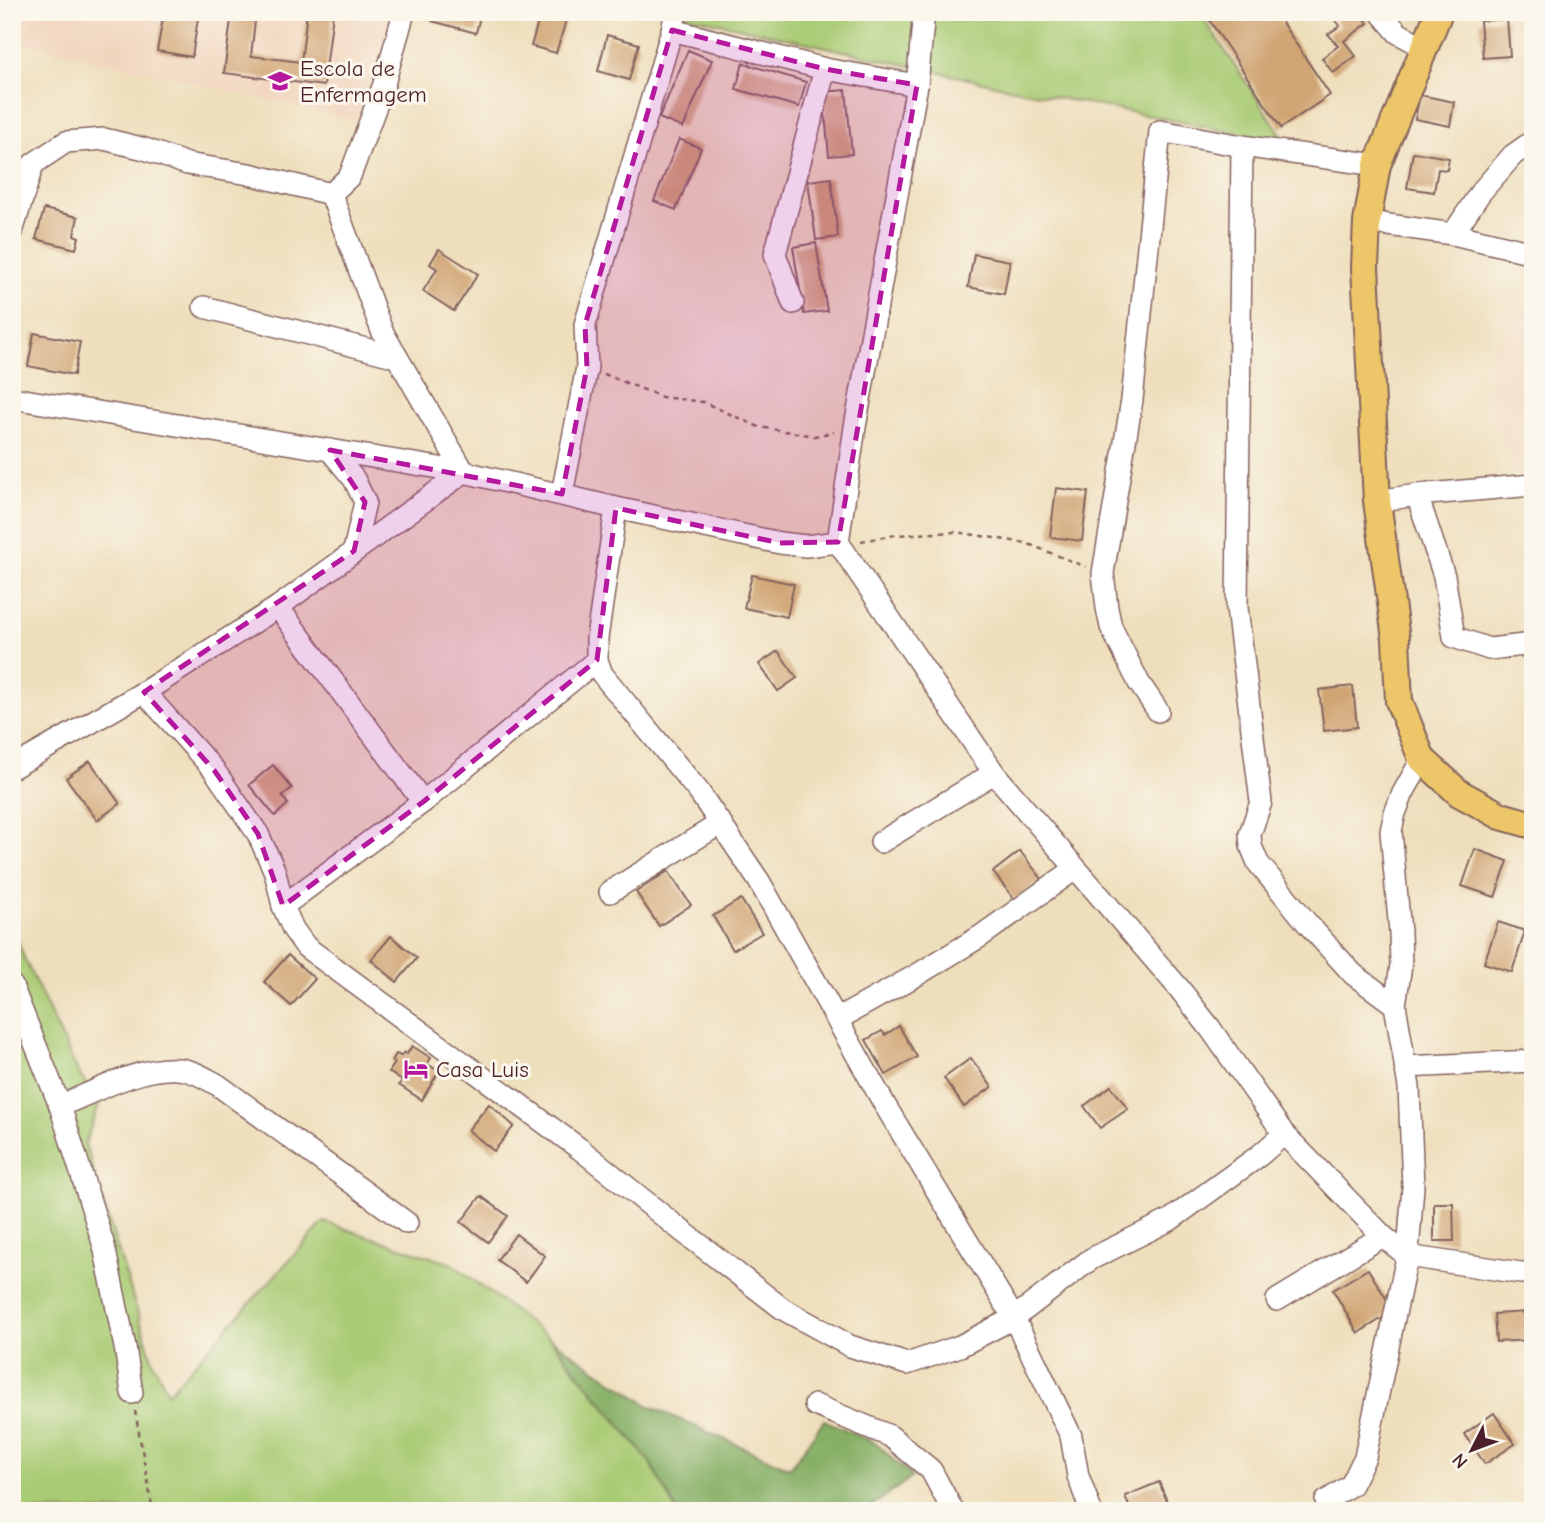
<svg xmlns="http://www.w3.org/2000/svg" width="1545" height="1523" viewBox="0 0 1545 1523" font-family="'Comic Neue',sans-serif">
  <rect width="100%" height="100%" fill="#fbf7ec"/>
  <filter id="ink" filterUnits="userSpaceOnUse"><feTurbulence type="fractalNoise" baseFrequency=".0143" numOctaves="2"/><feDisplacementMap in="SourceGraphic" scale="14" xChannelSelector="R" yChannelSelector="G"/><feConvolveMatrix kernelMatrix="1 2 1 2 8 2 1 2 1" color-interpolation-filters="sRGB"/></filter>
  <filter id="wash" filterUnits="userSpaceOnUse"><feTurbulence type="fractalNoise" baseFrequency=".00686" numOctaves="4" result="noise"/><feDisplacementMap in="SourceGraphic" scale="28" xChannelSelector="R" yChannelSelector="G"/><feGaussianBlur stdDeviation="1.57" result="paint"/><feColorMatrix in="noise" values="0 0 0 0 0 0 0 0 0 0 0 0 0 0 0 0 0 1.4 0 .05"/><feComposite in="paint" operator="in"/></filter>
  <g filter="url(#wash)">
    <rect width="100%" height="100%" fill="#eedebb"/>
    <g fill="#f1d5bd">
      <path d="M26,12H392L359,121L19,42Z"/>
      <path d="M1533,308V473L1518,475L1488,402L1490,352L1522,309Z"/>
    </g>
    <g fill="#a9cb73" stroke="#7a754f" stroke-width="2">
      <path d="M670,12H1199L1287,143L1009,88Z"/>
      <path d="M12,926L25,960L78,1072L99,1104L85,1144L153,1362L168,1393L324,1222L452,1264L551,1339L650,1462L677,1511H12Z"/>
    </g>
    <path fill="#86af65" stroke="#686748" stroke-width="2" d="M551,1339L651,1407L790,1468L824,1420L876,1443L912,1477L865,1511H677L650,1462Z"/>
    <g id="blocks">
      <g fill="#d0a473">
        <path d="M164,12H199L192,57L157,51Z"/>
        <path d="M232,12H256L251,56L301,62L307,12H333L324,86L224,73Z"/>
        <path d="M434,12H481L476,33L432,21Z"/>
        <path d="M541,12H561L568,14L556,53L531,46Z"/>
        <path d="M1204,12H1275L1330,95L1281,128Z"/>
        <path d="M1330,12H1360L1368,23L1344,41L1356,56L1333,73L1322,58L1338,46L1328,34L1340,26Z"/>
        <path d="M1507,19L1510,56L1483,58L1480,21Z"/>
        <path d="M607,35L639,44L629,80L598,71Z"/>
        <path d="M1526,37H1533V68L1528,69Z"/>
        <path d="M688,50L712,60L683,128L659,118Z"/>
        <path d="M743,63L806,82L799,107L736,89Z"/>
        <path d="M846,90L852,154L829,156L823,92Z"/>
        <path d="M1420,95L1454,102L1450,126L1415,119Z"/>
        <path d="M679,139L701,148L676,210L654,201Z"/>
        <path d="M1413,152L1449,158L1447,170L1438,169L1434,192L1407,188Z"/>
        <path d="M831,178L838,237L816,240L808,181Z"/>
        <path d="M44,209L78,217L74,235L79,237L76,249L36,239Z"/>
        <path d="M816,243L827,311L804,314L793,247Z"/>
        <path d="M439,249L478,274L454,311L423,291L437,269L430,264Z"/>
        <path d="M974,254L1010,261L1004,294L968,287Z"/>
        <path d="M34,333L80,342L74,375L28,366Z"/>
        <path d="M1056,488L1088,492L1082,541L1050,537Z"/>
        <path d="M752,575L794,584L787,617L744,608Z"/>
        <path d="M778,651L797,678L778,691L759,664Z"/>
        <path d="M1353,686L1357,727L1324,731L1319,690Z"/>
        <path d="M90,761L120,804L97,820L66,778Z"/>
        <path d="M273,765L292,788L282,796L288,804L275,816L249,785Z"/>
        <path d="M1475,849L1508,861L1495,897L1462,886Z"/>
        <path d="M1020,851L1042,879L1015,900L993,872Z"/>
        <path d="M668,871L691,905L659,926L636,892Z"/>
        <path d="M741,899L762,933L733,950L713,916Z"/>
        <path d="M1498,922L1525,931L1512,972L1484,963Z"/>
        <path d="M391,936L417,958L397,982L371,960Z"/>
        <path d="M288,955L315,979L291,1006L264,982Z"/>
        <path d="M899,1026L917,1057L886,1075L866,1040L882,1031L885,1035Z"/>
        <path d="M412,1046L431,1058L427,1064L439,1071L422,1100L399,1085L402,1081L389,1072L395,1063L392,1061L396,1054L401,1056L404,1052L407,1054Z"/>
        <path d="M971,1058L992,1087L964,1107L944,1078Z"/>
        <path d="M1111,1086L1128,1109L1100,1128L1084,1106Z"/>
        <path d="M489,1104L514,1126L494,1151L468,1130Z"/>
        <path d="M481,1196L508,1216L488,1242L461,1222Z"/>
        <path d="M1434,1203H1453L1454,1241H1434Z"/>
        <path d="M516,1234L545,1256L526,1282L497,1260Z"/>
        <path d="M1368,1269L1394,1311L1358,1333L1333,1290Z"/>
        <path d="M1529,1312L1531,1340L1496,1342L1494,1314Z"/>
        <path d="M1494,1413L1515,1444L1485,1464L1464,1434Z"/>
        <path d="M1159,1482L1171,1511H1131L1125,1496Z"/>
      </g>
    </g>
  </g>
  <g filter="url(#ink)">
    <use href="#blocks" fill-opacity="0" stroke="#83625d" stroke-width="2"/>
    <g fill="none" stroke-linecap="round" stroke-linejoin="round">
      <g stroke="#83625d" stroke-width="24">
        <g id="minor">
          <path d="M924,12L917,85L855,427L838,542L994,773L1178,987L1210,1028L1284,1134L1383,1236L1407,1256L1521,1273H1533"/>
          <path d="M1380,12L1398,33L1424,47"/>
          <path d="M672,30L825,69L917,85"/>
          <path d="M1377,165L1242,146L1237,608L1261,802L1250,834L1251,846L1258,863L1307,923L1353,974L1395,1005"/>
          <path d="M331,194L382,331L464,472"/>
          <path d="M331,194L350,176L384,84L404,12"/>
          <path d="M1367,222L1453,234L1480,193L1513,155L1533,141"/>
          <path d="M12,232L33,164L66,142L104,139L145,149L187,164L249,174L331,194"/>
          <path d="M1453,234L1533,253"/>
          <path d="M793,303L775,254L825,69"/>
          <path d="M204,307L397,357"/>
          <path d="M12,398L464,472L616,508L780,543L806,546L838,542"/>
          <path d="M330,450L354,479L365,502L354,551"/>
          <path d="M562,494L587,367L585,325L672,30L676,12"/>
          <path d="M1417,495L1444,576L1454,637L1489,649L1533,644"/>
          <path d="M1377,501L1417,495L1533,485"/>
          <path d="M616,508L597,638V660L602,674L699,792L759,881L886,1107L1014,1318L1071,1436L1078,1476L1091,1511"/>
          <path d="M278,607L423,802"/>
          <path d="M144,692L214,770L258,834L275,872L283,906L293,929L306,947L580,1149L677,1227L783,1309L850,1346L907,1364L960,1346L1014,1318L1091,1259L1170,1220L1260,1155L1284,1134"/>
          <path d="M1158,711L1139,683L1111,627L1107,608L1103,573L1132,400L1160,131L1242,146"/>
          <path d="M12,768L144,692L278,607L464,472"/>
          <path d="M881,842L994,773"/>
          <path d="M610,892L721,823"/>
          <path d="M283,906L423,802L597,660"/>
          <path d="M12,986L60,1106L104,1246L125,1347L132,1393"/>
          <path d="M838,1019L915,976L981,936L1075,869"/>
          <path d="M1405,1067L1533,1061"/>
          <path d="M60,1106C94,1092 141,1066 178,1069C193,1070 205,1078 218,1085L407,1223"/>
          <path d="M1277,1300L1383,1236"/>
          <path d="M815,1405L890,1436L931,1470L953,1511"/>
          <path d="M1326,1501L1351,1485L1365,1457L1408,1252L1413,1187L1409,1087L1395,1005L1401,965L1400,932L1391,831L1395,813L1403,793L1422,759"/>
        </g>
      </g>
      <g stroke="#83625d" stroke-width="30">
        <path id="major" d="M1439,12L1377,165L1367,222L1365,267L1377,501L1396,639L1399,701L1422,759L1459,793L1501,816L1533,825"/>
      </g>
      <g stroke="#83625d" stroke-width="2.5" stroke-dasharray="5 5" stroke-linecap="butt">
        <path d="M604,374L662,397L703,402L759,427L815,436L834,432"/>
        <path d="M861,541L895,535L956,532L1026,543L1086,567"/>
        <path d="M135,1411L153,1511"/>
      </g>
      <use href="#minor" stroke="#fff" stroke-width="21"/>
      <use href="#major" stroke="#ecc669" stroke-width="26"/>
    </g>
  </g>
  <path fill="#b5179e" fill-opacity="0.2" stroke="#b5179e" stroke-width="5" stroke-dasharray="14 9" stroke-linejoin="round" d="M672,30L825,69L917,85L838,542L780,543L616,508L597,660L423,802L283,906L258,834L214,770L144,692L354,551L365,502L330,450L562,494L587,367L585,325Z"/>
  <defs>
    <g id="school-bare" transform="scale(1.89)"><path d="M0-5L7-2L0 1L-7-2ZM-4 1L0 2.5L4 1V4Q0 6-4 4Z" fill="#b5179e" stroke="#fbf7ec" stroke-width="2.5" paint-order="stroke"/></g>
    <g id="hotel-bare" transform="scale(1.89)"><path d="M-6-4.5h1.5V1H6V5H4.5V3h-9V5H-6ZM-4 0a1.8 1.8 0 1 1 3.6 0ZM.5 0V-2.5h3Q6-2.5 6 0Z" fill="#b5179e" stroke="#fbf7ec" stroke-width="2.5" paint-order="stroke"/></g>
  </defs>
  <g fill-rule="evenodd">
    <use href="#school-bare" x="280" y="81"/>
    <use href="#hotel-bare" x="416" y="1069"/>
  </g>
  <g text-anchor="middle" stroke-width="6" stroke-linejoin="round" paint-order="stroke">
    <g font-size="23" fill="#4a1f2b" stroke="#fbf7ec" text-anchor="start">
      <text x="300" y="76">Escola de<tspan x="300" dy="26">Enfermagem</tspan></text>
      <text x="436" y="1077">Casa Luis</text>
    </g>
  </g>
  <rect width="1545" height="1523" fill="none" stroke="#fbf7ec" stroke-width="42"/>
  <g transform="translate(1472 1450) rotate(228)" stroke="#fbf7ec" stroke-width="5" paint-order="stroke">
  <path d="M0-5L12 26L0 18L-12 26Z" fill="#4a1f2b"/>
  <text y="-10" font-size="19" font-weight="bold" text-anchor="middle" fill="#4a1f2b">N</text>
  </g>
</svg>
